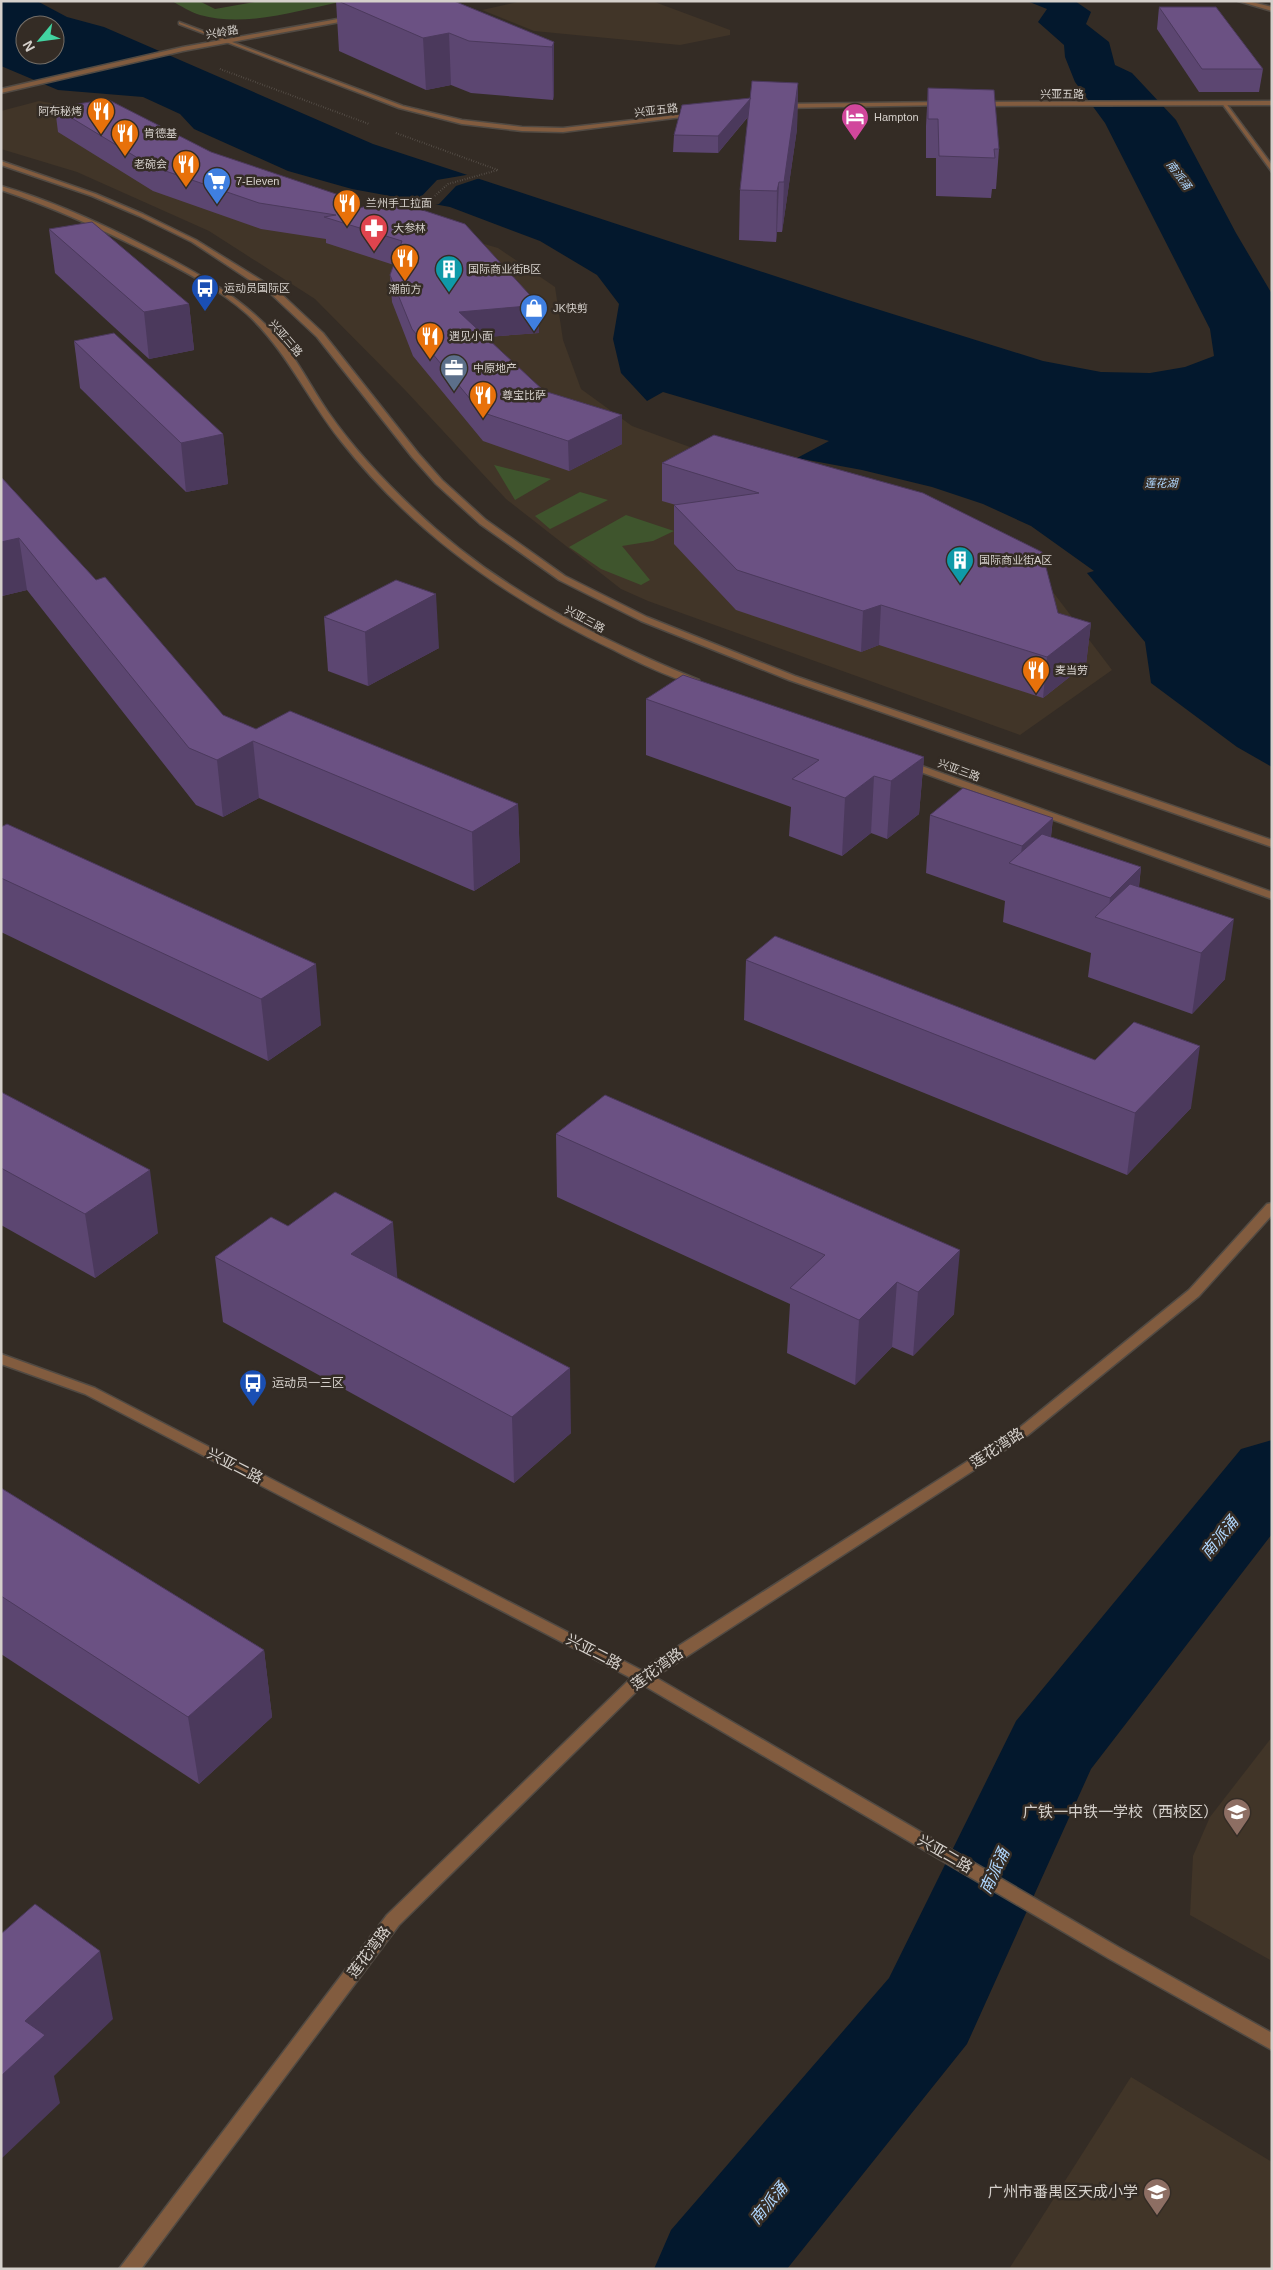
<svg xmlns="http://www.w3.org/2000/svg" width="1273" height="2270" viewBox="0 0 1273 2270" font-family="Arial,'Noto Sans SC',sans-serif">
  <rect width="100%" height="100%" fill="#342c25"/>
  <g fill="#413528">
    <path d="M522,1H652L730,30V35L680,45L534,31L482,10Z"/>
    <path d="M39,101L87,109L343,203L498,248L555,287L563,340L581,389L632,426L734,463L1028,559L1112,670L1020,735L648,601L621,589L506,499L406,391L315,299L209,231L77,172L1,149V111Z"/>
    <path d="M1272,1737V1961L1190,1915L1193,1856L1210,1817Z"/>
    <path d="M1131,2077L1272,2162V2269H1009Z"/>
  </g>
  <g fill="#3f552d">
    <path d="M172,1H199L215,9L260,1H345C299,10 246,28 200,15C190,12 181,6 172,1Z"/>
    <path d="M494,465L551,479L515,500Z"/>
    <path d="M580,492L608,500L550,529L535,516Z"/>
    <path d="M626,515L674,531L653,541L622,546L650,580L641,585L601,569L569,547Z"/>
  </g>
  <path fill="#03182d" fill-rule="evenodd" d="M1,1H37L67,17L104,27L373,144L848,300L1043,361L1101,372L1150,373L1185,367L1214,356L1210,329L1105,123L1075,82L1065,57L1064,45L1038,22L1047,9L1027,1H1075L1091,12L1086,24L1109,42L1115,65L1132,73L1176,120L1236,233L1272,294V767L1237,747L1151,683L1145,642L1087,573L1094,571L1031,526L983,504L932,487L862,470L797,458L829,441L663,392L647,401L621,373L613,339L619,304L597,275L540,241L450,207L352,189L288,171L194,129L180,114L143,97L58,90L1,66ZM25,25H55V55H25Z"/>
  <path fill="#342c25" d="M472,174L483,177L456,186L439,204L431,206L409,202L420,198L437,180Z"/>
  <g fill="none" stroke-linecap="round" stroke-linejoin="round">
    <path fill="#03182d" fill-rule="evenodd" d="M1272,1440V1534L1091,1769L967,2044L787,2269H654L671,2230L889,1978L1016,1721L1241,1449Z"/>
    <g stroke="#514a43" stroke-width="3">
      <path id="service" d="M1221,102H1225L1272,165V172Z"/>
    </g>
    <g stroke="#514a43" stroke-width="3">
      <g id="minor">
        <path d="M179,22L403,106L462,120L522,127L563,128L695,113L698,115L563,132L522,131L462,124L399,108L179,24Z"/>
        <path d="M1272,101V105L979,106L976,104L979,102Z"/>
        <path d="M944,102L946,105L782,108L779,106L782,104Z"/>
        <path d="M1272,1203V1215L1199,1296L1028,1435L655,1677L1120,1948L1272,2033V2050L1108,1958L643,1685L399,1925L141,2269H119L387,1915L631,1678L85,1394L1,1364V1354L95,1388L641,1670L1018,1429L1189,1290L1267,1204Z"/>
      </g>
    </g>
    <g stroke="#514a43" stroke-width="3">
      <g id="tertiary">
        <path d="M1238,1H1248L1272,7V11Z"/>
        <path d="M354,16L356,19L183,51L1,93V89L183,47Z"/>
        <path d="M1,161L96,194L143,214L196,240L277,290L323,333L418,453L442,480L486,520L565,576L647,617L795,676L1272,840V847L789,680L641,621L559,580L480,524L436,484L412,457L317,337L271,294L192,242L139,216L92,196L1,165Z"/>
        <path d="M1,186C50,200 98,222 143,245C195,271 243,297 282,342C300,364 312,389 328,412C353,448 383,480 415,510C496,588 596,638 699,680V684C686,686 629,658 614,650C509,600 414,534 341,441C308,400 287,351 247,314C218,288 182,270 147,252C99,228 52,207 1,190Z"/>
        <path d="M908,761L1272,892V899L904,766L903,764Z"/>
      </g>
    </g>
    <g stroke="#67605a" stroke-width="2" stroke-dasharray="0.5 2" stroke-linecap="butt">
      <path d="M220,69L369,124"/>
      <path d="M396,133L498,170L448,184L429,201L408,206"/>
    </g>
    <use href="#service" fill="#825c3f" fill-rule="evenodd"/>
    <use href="#minor" fill="#825c3f" fill-rule="evenodd"/>
    <use href="#tertiary" fill="#825c3f" fill-rule="evenodd"/>
  </g>
  <g fill="#5c4671">
    <path d="M336,1H454L554,42V94L553,100L471,93L451,85L426,90L339,51Z"/>
    <path d="M1159,7L1263,69L1259,92H1199L1157,29Z"/>
    <path d="M798,83L797,129L782,232H777L776,242L739,240L740,190L748,117L718,153L673,152L674,135L750,98Z"/>
    <path d="M928,88L999,149L996,189H992L991,198L936,196V158H926V126Z"/>
    <path d="M55,108L211,152L355,210L539,333L486,337L544,391L622,415V444L569,471L483,441L413,356L392,302L390,275L394,265L326,243V239L261,229L153,191L58,132Z"/>
    <path d="M49,229L189,304L194,350L149,359L55,273Z"/>
    <path d="M74,341L223,434L228,484L186,492L80,388Z"/>
    <path d="M714,435L1058,613L1091,623L1086,664L1043,698L879,645L861,652L736,610L674,544V505H676L662,501V463Z"/>
    <path d="M1,477L96,580L223,715L256,729L518,804L520,862L474,891L259,798L223,817L196,805L27,590L2,596L1,595Z"/>
    <path d="M324,617L439,648L368,686L328,671Z"/>
    <path d="M646,699L924,757L919,814L887,839L871,833L842,856L789,836L791,807L646,755Z"/>
    <path d="M930,815L1053,818L1051,837L1141,867L1139,887L1225,979L1192,1014L1088,977L1091,953L1003,922L1005,901L926,873Z"/>
    <path d="M1,827L321,1025L268,1061L1,932Z"/>
    <path d="M746,960L1095,1060L1191,1108L1127,1175L744,1020Z"/>
    <path d="M1,1092L158,1233L95,1278L1,1225Z"/>
    <path d="M605,1095L954,1314L913,1356L892,1347L855,1385L787,1353L790,1304L557,1197L556,1134Z"/>
    <path d="M288,1226L397,1278L571,1433L514,1483L223,1322L215,1257Z"/>
    <path d="M1,1488L264,1650L272,1717L199,1784L1,1654Z"/>
  </g>
  <g fill="#4b395c">
    <path d="M449,33L451,85L426,90L423,38Z"/>
    <path d="M554,42V94L553,100L552,47Z"/>
    <path d="M798,83L797,129L782,232L784,182Z"/>
    <path d="M751,98L750,114L718,153V136Z"/>
    <path d="M779,182L777,232L776,242L777,191Z"/>
    <path d="M354,200L356,226L351,210Z"/>
    <path d="M189,304L194,350L149,359L144,312Z"/>
    <path d="M539,305V333L460,339L459,312Z"/>
    <path d="M622,415V444L569,471L568,441Z"/>
    <path d="M223,434L228,484L186,492L181,443Z"/>
    <path d="M19,538L27,590L2,596L1,590V542Z"/>
    <path d="M436,594L439,648L368,686L365,632Z"/>
    <path d="M881,605L879,645L861,652L863,611Z"/>
    <path d="M1091,623L1086,664L1043,698L1047,657Z"/>
    <path d="M253,741L259,798L223,817L217,760Z"/>
    <path d="M924,757L919,814L887,839L891,781Z"/>
    <path d="M874,776L871,833L842,856L845,798Z"/>
    <path d="M518,804L520,862L474,891L472,832Z"/>
    <path d="M1053,818L1046,876L1019,867L1022,846Z"/>
    <path d="M1141,867L1134,926L1108,921L1110,898Z"/>
    <path d="M1234,919L1225,979L1192,1014L1201,953Z"/>
    <path d="M316,964L321,1025L268,1061L261,999Z"/>
    <path d="M1200,1046L1191,1108L1127,1175L1135,1113Z"/>
    <path d="M150,1170L158,1233L95,1278L85,1214Z"/>
    <path d="M393,1222L398,1286L351,1254Z"/>
    <path d="M960,1250L954,1314L913,1356L918,1292Z"/>
    <path d="M897,1282L892,1347L855,1385L859,1320Z"/>
    <path d="M570,1368L571,1433L514,1483L512,1417Z"/>
    <path d="M264,1650L272,1717L199,1784L188,1717Z"/>
    <path d="M100,1951L113,2019L54,2076L60,2103L1,2159V2076L25,2021Z"/>
  </g>
  <g fill="#6b5183" stroke="#4b395c">
    <path d="M338,1H454L554,42L552,47L469,41L449,33L423,38Z"/>
    <path d="M1159,7H1216L1263,69H1202Z"/>
    <path d="M752,81L798,83L784,182H779L777,191L740,190Z"/>
    <path d="M928,88L994,90L999,149H994L995,158L939,156L938,119H928Z"/>
    <path d="M751,98L718,136L674,135L682,105Z"/>
    <path d="M107,99L211,152L354,200L351,210L392,200L465,224L539,305L459,312L544,391L622,415L568,441L481,412L412,329L390,275L402,241L324,217L336,215L259,203L151,166L55,108Z"/>
    <path d="M92,222L189,304L144,312L49,229Z"/>
    <path d="M114,333L223,434L181,443L74,341Z"/>
    <path d="M714,435L923,493L1042,552L1058,613L1091,623L1047,657L881,605L863,611L737,570L674,505L759,493L662,463Z"/>
    <path d="M1,477L96,580L105,577L223,715L256,729L290,711L518,804L472,832L253,741L217,760L189,748L19,538L1,542Z"/>
    <path d="M396,580L436,594L365,632L324,617Z"/>
    <path d="M683,675L924,757L891,781L874,776L845,798L792,779L819,760L646,699Z"/>
    <path d="M963,788L1053,818L1022,846L930,815Z"/>
    <path d="M7,824L316,964L261,999L1,878V827Z"/>
    <path d="M1042,834L1141,867L1110,898L1009,863Z"/>
    <path d="M1130,884L1234,919L1201,953L1095,917Z"/>
    <path d="M775,936L1095,1060L1134,1022L1200,1046L1135,1113L746,960Z"/>
    <path d="M1,1092L150,1170L85,1214L1,1168Z"/>
    <path d="M605,1095L960,1250L918,1292L897,1282L859,1320L790,1288L825,1255L556,1134Z"/>
    <path d="M335,1192L393,1222L351,1254L570,1368L512,1417L215,1257L271,1217L288,1226Z"/>
    <path d="M1,1488L264,1650L188,1717L1,1596Z"/>
    <path d="M35,1904L100,1951L25,2021L45,2035L1,2076V1934Z"/>
  </g>
  <defs>
    <g id="restaurant-pin" transform="scale(1.4375)"><path d="M0 17L-7.5 6A9.5 9.5 0 1 1 7.5 6Z" fill="#e8710a" stroke="#342c25"/><path d="M-5-6h1v4h1v-4h1v4h1v-4h1v5L-1.5 .5V6h-2V.5L-5-1ZM5-6V6H3V1.5H1.5Q1.5-4 5-6Z" fill="#fff"/></g>
    <g id="hotel-pin" transform="scale(1.4375)"><path d="M0 17L-7.5 6A9.5 9.5 0 1 1 7.5 6Z" fill="#d1479c" stroke="#342c25"/><path d="M-6-4.5h1.5V1H6V5H4.5V3h-9V5H-6ZM-4 0a1.8 1.8 0 1 1 3.6 0ZM.5 0V-2.5h3Q6-2.5 6 0Z" fill="#fff"/></g>
    <g id="supermarket-pin" transform="scale(1.4375)"><path d="M0 17L-7.5 6A9.5 9.5 0 1 1 7.5 6Z" fill="#3f7fe0" stroke="#342c25"/><path d="M-6-5.5h2.5l.6 2H6L4.5 2H-2.5L-4.4-4H-6ZM-1.5 3.2a1.3 1.3 0 1 0 .1 0ZM3 3.2a1.3 1.3 0 1 0 .1 0Z" fill="#fff"/></g>
    <g id="pharmacy-pin" transform="scale(1.4375)"><path d="M0 17L-7.5 6A9.5 9.5 0 1 1 7.5 6Z" fill="#e0444e" stroke="#342c25"/><path d="M-2-6h4v4h4v4h-4v4h-4v-4h-4v-4h4Z" fill="#fff"/></g>
    <g id="building-pin" transform="scale(1.4375)"><path d="M0 17L-7.5 6A9.5 9.5 0 1 1 7.5 6Z" fill="#0f9aa8" stroke="#342c25"/><path d="M-4-6H4V6H1V3H-1V6H-4ZM-2.5-4.3h1.7v1.8h-1.7ZM.8-4.3h1.7v1.8H.8ZM-2.5-1h1.7V.8h-1.7ZM.8-1h1.7V.8H.8Z" fill="#fff"/></g>
    <g id="bus-pin" transform="scale(1.4375)"><path d="M0 17L-7.5 6A9.5 9.5 0 1 1 7.5 6Z" fill="#1a4fb4" stroke="#342c25"/><path d="M-5-6H5V4H4V6H2V4H-2V6H-4V4H-5ZM-3.5-4V0h7V-4ZM-3.5 1.2v1.5H-2V1.2ZM2 1.2v1.5H3.5V1.2Z" fill="#fff"/></g>
    <g id="shop-pin" transform="scale(1.4375)"><path d="M0 17L-7.5 6A9.5 9.5 0 1 1 7.5 6Z" fill="#3f7fe0" stroke="#342c25"/><path d="M-5-2.5h2.3a2.7 3.5 0 0 1 5.4 0H5L5.5 6h-11ZM-1.5-2.5h3a1.5 2.3 0 0 0-3 0Z" fill="#fff"/></g>
    <g id="office-pin" transform="scale(1.4375)"><path d="M0 17L-7.5 6A9.5 9.5 0 1 1 7.5 6Z" fill="#5c6f8a" stroke="#342c25"/><path d="M-6-3h4V-5.5h4V-3h4V5H-6ZM-1-4.5V-3h2v-1.5ZM-6 0V1H6V0Z" fill="#fff"/></g>
    <g id="school-pin" transform="scale(1.4375)"><path d="M0 17L-7.5 6A9.5 9.5 0 1 1 7.5 6Z" fill="#8d6e63" stroke="#342c25"/><path d="M0-5L7-2L0 1L-7-2ZM-4 1L0 2.5L4 1V4Q0 6-4 4Z" fill="#fff"/></g>
  </defs>
  <g fill-rule="evenodd">
    <use href="#restaurant-pin" x="101" y="111"/>
    <use href="#hotel-pin" x="855" y="117"/>
    <use href="#restaurant-pin" x="125" y="133"/>
    <use href="#restaurant-pin" x="186" y="164"/>
    <use href="#supermarket-pin" x="217" y="181"/>
    <use href="#restaurant-pin" x="347" y="203"/>
    <use href="#pharmacy-pin" x="374" y="228"/>
    <use href="#restaurant-pin" x="405" y="258"/>
    <use href="#building-pin" x="449" y="269"/>
    <use href="#bus-pin" x="205" y="288"/>
    <use href="#shop-pin" x="534" y="308"/>
    <use href="#restaurant-pin" x="430" y="336"/>
    <use href="#office-pin" x="454" y="368"/>
    <use href="#restaurant-pin" x="483" y="395"/>
    <use href="#building-pin" x="960" y="560"/>
    <use href="#restaurant-pin" x="1036" y="670"/>
    <use href="#bus-pin" x="253" y="1383"/>
    <use href="#school-pin" x="1237" y="1812"/>
    <use href="#school-pin" x="1157" y="2192"/>
  </g>
  <g text-anchor="middle" stroke-width="5" stroke-linejoin="round" paint-order="stroke">
    <g font-size="11" fill="#d5d0cb" stroke="#342c25">
      <text transform="translate(222 32) rotate(-10)" y="4">兴岭路</text>
      <text x="1062" y="98">兴亚五路</text>
      <text transform="translate(656 110) rotate(-7)" y="4">兴亚五路</text>
      <text transform="translate(286 338) rotate(49)" y="4">兴亚三路</text>
      <text transform="translate(585 619) rotate(28)" y="4">兴亚三路</text>
      <text transform="translate(959 770) rotate(20)" y="4">兴亚三路</text>
    </g>
    <g font-size="11" fill="#d5d0cb" stroke="#342c25" text-anchor="start">
      <text x="82" y="115" text-anchor="end">阿布秘烤</text>
      <text x="874" y="121">Hampton</text>
      <text x="144" y="137">肯德基</text>
      <text x="167" y="168" text-anchor="end">老碗会</text>
      <text x="236" y="185">7-Eleven</text>
      <text x="366" y="207">兰州手工拉面</text>
      <text x="393" y="232">大参林</text>
      <text x="468" y="273">国际商业街B区</text>
      <text x="224" y="292">运动员国际区</text>
      <text x="405" y="293" text-anchor="middle">潮前方</text>
      <text x="553" y="312">JK快剪</text>
      <text x="449" y="340">遇见小面</text>
      <text x="473" y="372">中原地产</text>
      <text x="502" y="399">尊宝比萨</text>
      <text x="979" y="564">国际商业街A区</text>
      <text x="1055" y="674">麦当劳</text>
    </g>
    <g font-size="11" font-style="italic" fill="#b0d7fe" stroke="#342c25">
      <text transform="translate(1179 175) rotate(53)" y="4">南派涌</text>
      <text x="1161" y="487">莲花湖</text>
    </g>
    <g font-size="12" fill="#d5d0cb" stroke="#342c25" text-anchor="start">
      <text x="272" y="1387">运动员一三区</text>
    </g>
    <g font-size="15" fill="#d5d0cb" stroke="#342c25">
      <text transform="translate(997 1448) rotate(-33)" y="5">莲花湾路</text>
      <text transform="translate(235 1466) rotate(27)" y="5">兴亚二路</text>
      <text transform="translate(594 1652) rotate(27)" y="5">兴亚二路</text>
      <text transform="translate(657 1669) rotate(-36)" y="5">莲花湾路</text>
      <text transform="translate(945 1854) rotate(30)" y="5">兴亚二路</text>
      <text transform="translate(369 1952) rotate(-53)" y="5">莲花湾路</text>
    </g>
    <g font-size="15" fill="#d5d0cb" stroke="#342c25" text-anchor="end">
      <text x="1218" y="1817">广铁一中铁一学校（西校区）</text>
      <text x="1138" y="2197">广州市番禺区天成小学</text>
    </g>
    <g font-size="16" font-style="italic" fill="#b0d7fe" stroke="#342c25">
      <text transform="translate(1219 1537) rotate(-51)" y="6">南派涌</text>
      <text transform="translate(994 1871) rotate(-65)" y="6">南派涌</text>
      <text transform="translate(768 2203) rotate(-50)" y="6">南派涌</text>
    </g>
  </g>
  <rect width="1273" height="2270" fill="none" stroke="#d5d0cb" stroke-width="5"/>
  <g transform="translate(40 40) rotate(241)"><circle r="24" fill="#342c25" stroke="#746e67"/>
  <path d="M0-4L9 19L0 12L-9 19Z" fill="#42d4a1"/>
  <text y="-8" font-size="14" font-weight="bold" text-anchor="middle" fill="#d5d0cb">N</text>
  </g>
</svg>
